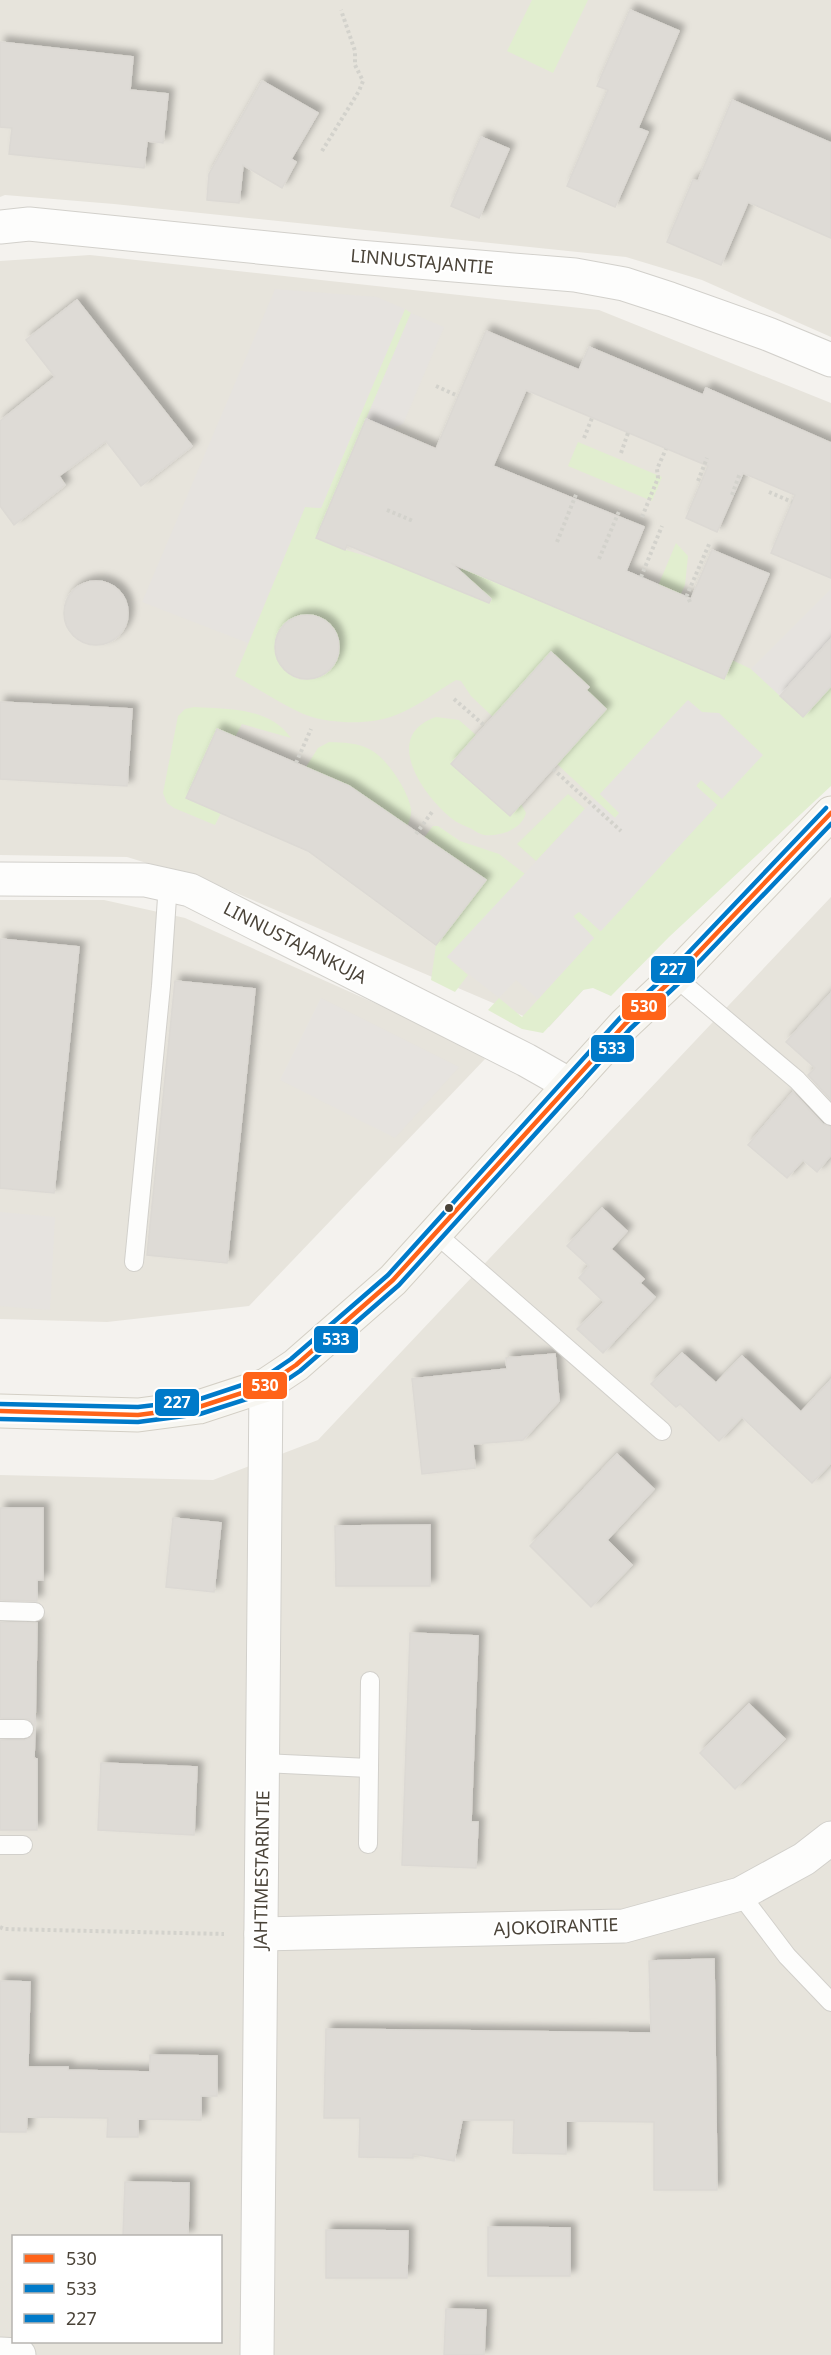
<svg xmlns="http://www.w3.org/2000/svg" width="831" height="2355" viewBox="0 0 831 2355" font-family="'Noto Sans',sans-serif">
  <defs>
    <filter id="shadow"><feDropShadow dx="5.5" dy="-5.5" stdDeviation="3" flood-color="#0004"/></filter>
  </defs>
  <rect width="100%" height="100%" fill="#f4f2ee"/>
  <g fill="#e7e4dc" fill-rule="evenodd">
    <path d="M0,0H831V337L702,280L626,257L114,204L5,195L0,197Z"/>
    <path d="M90,255L599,310L831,403V723L549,1027L215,884L127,857L0,855V261Z"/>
    <path d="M831,897V2355H0V1475L213,1480L318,1440ZM14,2236H220V2342H14Z"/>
    <path d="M0,900H104L185,918L453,1038L485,1059L249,1306L107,1322L0,1319Z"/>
  </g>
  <g fill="#e1eecf" fill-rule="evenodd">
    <path d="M532,0H588L553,73L507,51Z"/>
    <path d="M405,309L411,313L316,538L346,550L396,565L453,588L491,495L521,511L492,581L635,641L676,543L688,556L685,585L674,609L724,679L732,660L751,669L803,716L831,686V786L669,937L611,996L593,988L583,990L543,1033L522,1029L488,1010L499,998L522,1017L594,938L573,917L579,911L600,931L717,805L696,786L701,780L723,799L702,712L687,701L600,794L620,813L615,818L557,764L606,709L586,690L589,686L551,653L493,717L471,696L461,681L456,680C436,692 418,706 396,715C372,725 333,724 309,716C288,709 256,687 235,676L305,507L321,508ZM310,615C378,633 310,714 280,663C266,638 286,618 310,615Z"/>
    <path d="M578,442L662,477L652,501L568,466Z"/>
    <path d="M194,707C228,709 269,707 291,738L242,724L235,737L217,729L186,798L221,813L215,825L174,808L167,803L163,793L178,716L185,709Z"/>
    <path d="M436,717L459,720L476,735L451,764L510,816L521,804L526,813C523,823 516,828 507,832C501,834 491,836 484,835C480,834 475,831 472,829C465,826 457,823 451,818C423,795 381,736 436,717Z"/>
    <path d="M329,742C344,743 357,742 371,750C387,759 408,790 411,809C412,816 409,821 407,827L306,767L318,748Z"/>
    <path d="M568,794L585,809L536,861L517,844Z"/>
    <path d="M433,826H438L460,841L499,854L525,874L447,957L468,975L455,992L431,980L436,945L423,839Z"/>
  </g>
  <g fill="#e6e3df">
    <path d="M275,289L377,297L405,309L321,508L305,507L248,643L142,602Z"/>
    <path d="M411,313L444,327L403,424L390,429L366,419Z"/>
    <path d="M831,589V639L780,696L751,669Z"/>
    <path d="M688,700L702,712L719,713L763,755L722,799L701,780L696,786L717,805L601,931L579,912L573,916L594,938L538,999L516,980L499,998L447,957L594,799L615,818L619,813L600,794Z"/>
    <path d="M321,998L459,1067L395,1138L280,1080Z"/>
    <path d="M0,1212L55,1217L50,1310L0,1306Z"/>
  </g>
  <g fill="#dedbd6" stroke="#dcd9d4" stroke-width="1.5" filter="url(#shadow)">
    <path d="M630,10L679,31L638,128L648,132L615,207L567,186L608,90L597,86Z"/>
    <path d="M0,42L133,57L130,90L168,94L163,143L147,141L144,168L9,154L12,128L0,127Z"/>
    <path d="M262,81L318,113L291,159L296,162L282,188L243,165L239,203L207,200L209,174Z"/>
    <path d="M732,100L831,143V238L748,202L721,265L667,242L693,180L698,181Z"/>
    <path d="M481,137L509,149L479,218L451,206Z"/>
    <path d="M77,300L192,446L141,486L106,441L59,476L65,485L14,525L0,506V421L55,377L26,340Z"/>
    <path d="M486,331L579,370L589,347L703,395L706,388L831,443V578L771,553L795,495L743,473L717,532L686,518L708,466L526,390L493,466L644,527L626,571L691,599L712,550L769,574L724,679L451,563L491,599L489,603L347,545L345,550L316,538L366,419L436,449Z"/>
    <circle cx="96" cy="613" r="32"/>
    <circle cx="307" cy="647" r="32"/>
    <path d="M831,639V686L803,717L780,696Z"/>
    <path d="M551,652L589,687L586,690L606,709L510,816L451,764Z"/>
    <path d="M0,702L132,709L127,786L0,779Z"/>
    <path d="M217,729L349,786L486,880L436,945L308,851L186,798Z"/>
    <path d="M0,939L79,947L54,1193L0,1188Z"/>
    <path d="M175,981L255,989L227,1263L147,1255Z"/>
    <path d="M831,993V1100L808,1075L815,1068L786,1042Z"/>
    <path d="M793,1092L823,1124L831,1127V1155L817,1172L803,1160L787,1178L748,1145Z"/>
    <path d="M602,1208L627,1231L611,1249L644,1279L640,1283L655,1297L603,1353L577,1329L604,1302L579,1278L589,1266L567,1246Z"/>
    <path d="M682,1353L716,1383L742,1356L801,1412L831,1380V1463L812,1483L742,1417L719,1441L680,1404L676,1407L651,1384Z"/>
    <path d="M555,1354L559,1401L523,1440L473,1444L475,1468L422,1474L412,1379L507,1369L506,1358Z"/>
    <path d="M617,1454L654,1489L607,1540L632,1565L591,1607L530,1546Z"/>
    <path d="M0,1508H43V1580H37V1601L0,1600Z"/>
    <path d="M173,1518L221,1523L214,1592L166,1587Z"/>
    <path d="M430,1525V1586H336L335,1526Z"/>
    <path d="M0,1622L37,1623L35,1727L29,1719L0,1718Z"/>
    <path d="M410,1633L478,1636L471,1822H478L476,1868L402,1865Z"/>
    <path d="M749,1704L785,1739L735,1789L700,1753Z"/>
    <path d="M35,1731L34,1758L37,1759V1830H0V1740H25L30,1738Z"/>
    <path d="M101,1763L197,1767L194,1835L98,1830Z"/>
    <path d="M714,1959L717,2190H654V2122L566,2121V2154L513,2153L514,2120H462L454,2161L413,2154V2158L359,2157L360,2118H324L326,2029L651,2033L649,1961Z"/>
    <path d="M0,1981L30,1982L28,2067H68V2070L150,2072V2055L217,2056V2096H201V2120L138,2119V2137H107L108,2118L27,2117L26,2132H0Z"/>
    <path d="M125,2182L189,2183L188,2236H123Z"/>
    <path d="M488,2227L570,2228V2276H488Z"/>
    <path d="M326,2230L408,2231L407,2278H326Z"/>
    <path d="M446,2309L486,2310L484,2355H444Z"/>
  </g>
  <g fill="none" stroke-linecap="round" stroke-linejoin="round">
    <g stroke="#d2d0cb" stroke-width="20">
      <g id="service">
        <path d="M675,977L797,1080L831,1116"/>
        <path d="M435,1233L662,1431"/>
        <path d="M134,1262L161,986L168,883"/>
        <path d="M0,1611L35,1612"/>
        <path d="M0,1729H24"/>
        <path d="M263,1763L369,1768L370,1681"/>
        <path d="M368,1844L369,1768"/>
        <path d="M0,1845H23"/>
        <path d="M740,1894L787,1956L831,2002"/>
      </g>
    </g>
    <g stroke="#d2d0cb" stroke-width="35">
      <g id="minor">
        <path d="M0,227L29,224L358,257L575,275L624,284L670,299L768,334L831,360"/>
        <path d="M0,879L145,880L190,890L526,1060L570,1085"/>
        <path d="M261,1934L624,1926L740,1894L804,1859L831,1838"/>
        <path d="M0,2354L19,2355"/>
        <path d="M257,2355L266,1385"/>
      </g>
    </g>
    <g stroke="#d3cfc5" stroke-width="35">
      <path id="secondary" d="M0,1411L138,1415L199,1407L266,1385L296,1365L393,1280L625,1024L675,977L831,813"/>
    </g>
    <g stroke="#d3d2cc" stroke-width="4" stroke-dasharray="3 3" stroke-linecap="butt">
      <path d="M322,151L359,91L363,81L355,65V51L341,10"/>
      <path d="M436,386L458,396"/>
      <path d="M584,438L592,418"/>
      <path d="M621,453L628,433"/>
      <path d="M698,481L707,458"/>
      <path d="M769,492L792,502"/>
      <path d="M732,495L740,473"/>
      <path d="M387,510L413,521"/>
      <path d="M642,517L658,478L657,469L666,449"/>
      <path d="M557,542L577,492"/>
      <path d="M599,559L620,509"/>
      <path d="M641,577L662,526"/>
      <path d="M690,602L687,595L710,542"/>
      <path d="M454,699L485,726"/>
      <path d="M296,763L311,729"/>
      <path d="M553,769L621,831"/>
      <path d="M416,834L432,812"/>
      <path d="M0,1927L4,1929L224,1934"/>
    </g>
    <use href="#service" stroke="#fdfdfc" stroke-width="18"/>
    <use href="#minor" stroke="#fdfdfc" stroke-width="33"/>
    <use href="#secondary" stroke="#f7f6f1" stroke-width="33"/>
    <g stroke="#fff" stroke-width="9">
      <path id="bus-1" d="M0,1411L138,1415L199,1407L266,1385L296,1365L393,1280L625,1024L675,977L831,813"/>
    </g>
    <g stroke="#fff" stroke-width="9">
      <path id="bus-2" d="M0,1419L138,1422L200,1414L269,1392L300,1371L399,1285L630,1029L680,982L831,824"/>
    </g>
    <g stroke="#fff" stroke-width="9">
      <path id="bus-3" d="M0,1404L138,1407L197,1400L263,1378L291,1359L388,1275L619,1019L670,972L826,808"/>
    </g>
    <use href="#bus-1" stroke="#ff6319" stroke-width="4.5"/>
    <use href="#bus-2" stroke="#007ac9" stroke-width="4.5"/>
    <use href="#bus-3" stroke="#007ac9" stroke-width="4.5"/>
  </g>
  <circle fill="#4b4439" stroke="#fff" stroke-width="2" cx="449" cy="1208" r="5"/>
  <g text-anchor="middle" stroke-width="4.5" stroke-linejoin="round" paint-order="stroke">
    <g font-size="18" fill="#4b4439" stroke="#fff">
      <text transform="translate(422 262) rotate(5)" y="6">LINNUSTAJANTIE</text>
      <text transform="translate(295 943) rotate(27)" y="6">LINNUSTAJANKUJA</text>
      <text transform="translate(262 1870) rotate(-89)" y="6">JAHTIMESTARINTIE</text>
      <text transform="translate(556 1927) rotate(-2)" y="6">AJOKOIRANTIE</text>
    </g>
  </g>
  <g stroke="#fff" stroke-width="2">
    <rect x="650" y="955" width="46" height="29" rx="6" fill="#007ac9"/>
    <rect x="621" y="992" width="46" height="29" rx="6" fill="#ff6319"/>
    <rect x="590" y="1034" width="45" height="29" rx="6" fill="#007ac9"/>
    <rect x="313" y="1325" width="46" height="29" rx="6" fill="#007ac9"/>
    <rect x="242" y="1371" width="46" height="29" rx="6" fill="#ff6319"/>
    <rect x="154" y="1388" width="46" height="29" rx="6" fill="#007ac9"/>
  </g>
  <g font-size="16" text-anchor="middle" font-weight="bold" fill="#fff">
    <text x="673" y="975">227</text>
    <text x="644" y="1012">530</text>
    <text x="612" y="1054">533</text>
    <text x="336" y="1345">533</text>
    <text x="265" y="1391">530</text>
    <text x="177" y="1408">227</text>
  </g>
  <rect x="12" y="2235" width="210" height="108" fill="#ffffff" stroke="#b7b4b0" stroke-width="1.5"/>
  <rect x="24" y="2254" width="30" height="9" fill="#ff6319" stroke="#b7b4b0" stroke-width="1.5"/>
  <text x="66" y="2265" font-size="18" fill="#4b4439">530</text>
  <rect x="24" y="2284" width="30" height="9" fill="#007ac9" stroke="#b7b4b0" stroke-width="1.5"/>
  <text x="66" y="2295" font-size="18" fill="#4b4439">533</text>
  <rect x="24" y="2314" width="30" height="9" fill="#007ac9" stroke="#b7b4b0" stroke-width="1.5"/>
  <text x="66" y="2325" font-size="18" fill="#4b4439">227</text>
</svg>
